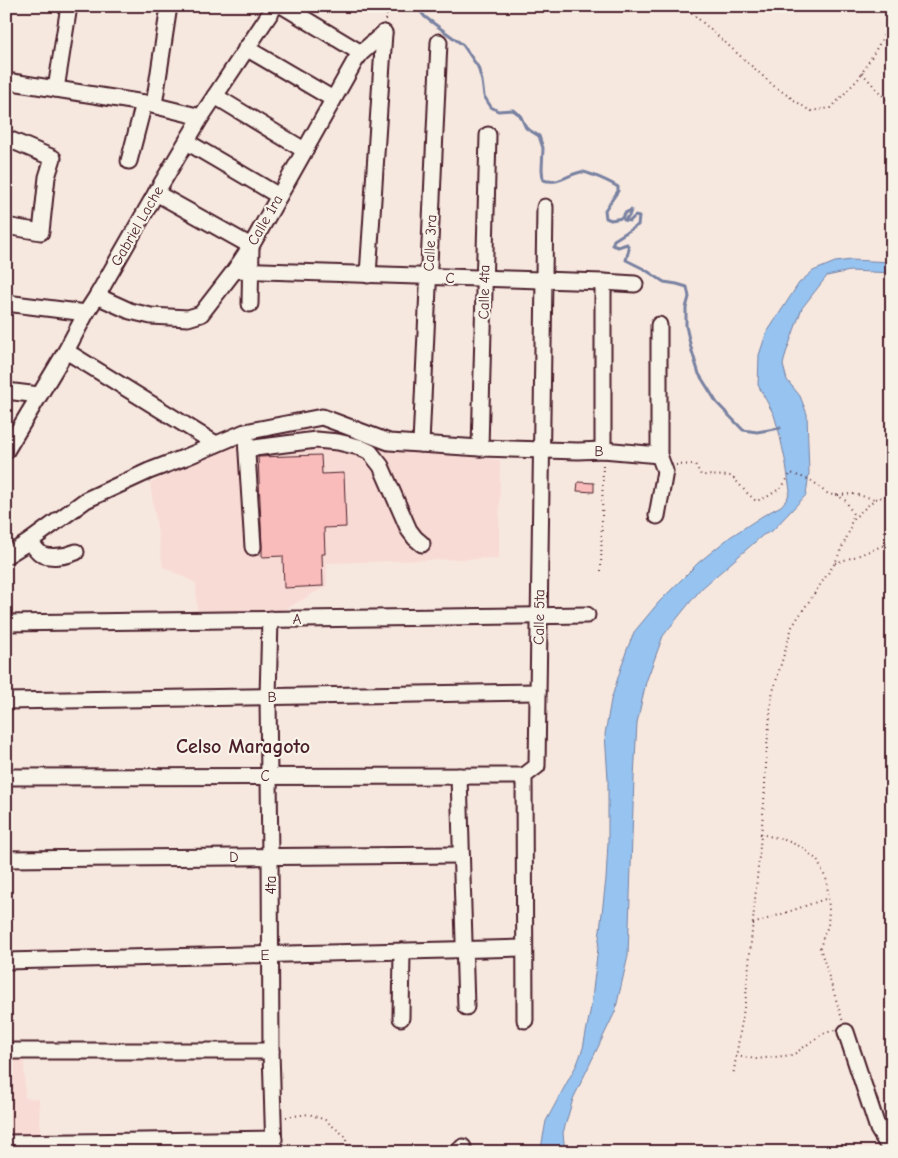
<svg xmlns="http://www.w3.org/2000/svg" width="898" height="1158" viewBox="0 0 898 1158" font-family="'Comic Neue',sans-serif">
  <rect width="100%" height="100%" fill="#f7e8df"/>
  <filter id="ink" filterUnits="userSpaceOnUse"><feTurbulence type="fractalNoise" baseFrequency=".02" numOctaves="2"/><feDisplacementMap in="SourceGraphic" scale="10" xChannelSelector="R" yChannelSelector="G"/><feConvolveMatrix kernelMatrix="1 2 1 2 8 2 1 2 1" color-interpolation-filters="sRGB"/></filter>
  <g filter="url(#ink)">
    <g fill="#f8dbd4">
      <path d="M279,429L330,431L376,447L500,460L499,558L327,563V586L276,614L197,610L196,583L163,567L150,483L234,442Z"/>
      <path d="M6,1058H24L25,1098L39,1099L40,1137H6Z"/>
    </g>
    <path fill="#96c3f0" stroke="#7881a1" d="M851,260L892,262V273L850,271L827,276L802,308L786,353L783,365L787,380L800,396L807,414L809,473L806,495L772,531L763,535L701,589L683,611L663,636L646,682L637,723L634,778L628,956L615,1012L573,1099L563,1133L565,1152H541V1148L546,1121L577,1064L583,1048L591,1007L606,879L608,842V779L605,734L611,700L626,652L634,632L659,602L698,563L730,537L764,515L781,506L787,499L790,491L786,464L779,432L774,415L758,385L759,355L766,334L799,283L813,271L835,262Z"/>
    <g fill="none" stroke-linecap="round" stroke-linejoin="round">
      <path stroke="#7881a1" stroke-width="3" d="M416,6L425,17L463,45L478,67L482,81L484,96L491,107L498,111L513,110L520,115L526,128L539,136L543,148L542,169L543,180C559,185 566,175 581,172C587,171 612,183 618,187V191L605,210L606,218L611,220L622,218L625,213L631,210L629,216L624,220L630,221L635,216L639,217L638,225L614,240L612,245L618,247L627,244L629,249L626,260L644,269L664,282L677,284L687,287L689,297L686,308V326L691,348L699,374L717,403L743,430L757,432L780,428"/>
    </g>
    <g fill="#f9bcbb" stroke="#4a1f2b">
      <path d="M321,455L322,474L344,473L346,527L324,528L325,554H322L323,586L284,588L283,556L262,557V546L258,457Z"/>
      <path d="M578,482L594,483V492L577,491Z"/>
    </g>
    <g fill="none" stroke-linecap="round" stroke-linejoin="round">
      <g stroke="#4a1f2b" stroke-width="19">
        <g id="minor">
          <path d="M283,6L361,53"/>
          <path d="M246,48L333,99"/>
          <path d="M6,81L144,103L201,117"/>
          <path d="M56,89L69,6"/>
          <path d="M215,96L304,150"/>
          <path d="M154,105L169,6"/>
          <path d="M6,138L53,158L47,177L41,232L6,226"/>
          <path d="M187,142L279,196"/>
          <path d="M129,161L144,103"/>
          <path d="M156,193L251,246L250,304"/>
          <path d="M235,270L603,282L635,284"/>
          <path d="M368,275L384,33"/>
          <path d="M603,282V450"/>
          <path d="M97,296L130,311L151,316L188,318L201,314L235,270L251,246L355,61L361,53L384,33"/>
          <path d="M6,303L86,313"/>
          <path d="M66,351L216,444"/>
          <path d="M6,391L39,395"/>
          <path d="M246,438L253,547"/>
          <path d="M421,444L439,42"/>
          <path d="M480,448L488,135"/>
          <path d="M247,449L316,440L338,442L359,447L370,452L381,466L409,530L415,538L422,544"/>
          <path d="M6,451L66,351L86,313L97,296L156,193L201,117L275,6"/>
          <path d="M657,516L665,471L659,455V325"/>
          <path d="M30,541C33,545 36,550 40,553C48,559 67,556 76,552"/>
          <path d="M6,556L30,541L86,500L149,471L186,457L245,432L322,417L389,442L480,448L578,451L603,450L659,455"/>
          <path d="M270,619L268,697L270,857L271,1051L274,1152"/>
          <path d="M6,623L587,615"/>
          <path d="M6,701L538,692"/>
          <path d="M459,776L466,1007"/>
          <path d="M6,777L524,776"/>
          <path d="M6,859L461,855"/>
          <path d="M6,961L524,948"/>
          <path d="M401,1018L402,951"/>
          <path d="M525,1020L524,776L537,766L545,207"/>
          <path d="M846,1032L878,1129L892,1152"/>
          <path d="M6,1051H271"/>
          <path d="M6,1143L274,1139"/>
          <path d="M457,1152L463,1147"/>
        </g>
      </g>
      <g stroke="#4a1f2b" stroke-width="2" stroke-dasharray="1 4" stroke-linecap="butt">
        <path d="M374,6L387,15"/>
        <path d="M684,6L774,86L810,111L831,108L859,78L881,41L891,16"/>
        <path d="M386,20L387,15L391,6"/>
        <path d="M862,73L892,106"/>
        <path d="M676,465L695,464L701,475L732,476L746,492L756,501L767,497L782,487L791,473C798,476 806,478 812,481C821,487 825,496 837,495L846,501L853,514L849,532L835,563L797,619L792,627L772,695L767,746L764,803L746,996L733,1076"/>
        <path d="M838,495L853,494L875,499"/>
        <path d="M853,519L875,499L886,496L892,493"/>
        <path d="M835,563L857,556L892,542"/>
        <path d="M601,571L603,463"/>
        <path d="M760,834L782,839L802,847L817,860L827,881L829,910L828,926L823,938L820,948L843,1022"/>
        <path d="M753,924L828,898"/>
        <path d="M736,1056L756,1059L793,1055L822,1034L835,1030"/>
        <path d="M286,1117L309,1114L325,1120L345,1136L349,1152"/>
      </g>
      <use href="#minor" stroke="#f7f3e8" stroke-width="15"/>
    </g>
  </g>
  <g text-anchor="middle" stroke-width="4.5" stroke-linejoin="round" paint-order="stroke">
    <g font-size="15" fill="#4a1f2b" stroke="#f7f3e8">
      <text transform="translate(265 220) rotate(-60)" y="5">Calle 1ra</text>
      <text transform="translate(137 226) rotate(-60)" y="5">Gabriel Lache</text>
      <text transform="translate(430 243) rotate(-87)" y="5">Calle 3ra</text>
      <text transform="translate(450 278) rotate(2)" y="5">C</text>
      <text transform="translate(484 292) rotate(-89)" y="5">Calle 4ta</text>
      <text transform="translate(599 451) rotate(1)" y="5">B</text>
      <text transform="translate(539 617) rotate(-89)" y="5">Calle 5ta</text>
      <text transform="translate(297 619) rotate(-1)" y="5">A</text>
      <text transform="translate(272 697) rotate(-1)" y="5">B</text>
      <text x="265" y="781">C</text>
      <text transform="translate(234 857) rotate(-1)" y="5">D</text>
      <text transform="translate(271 885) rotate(-90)" y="5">4ta</text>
      <text transform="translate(265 955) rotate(-1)" y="5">E</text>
    </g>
    <g font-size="20" font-weight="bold" fill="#4a1f2b" stroke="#f7f3e8">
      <text x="243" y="753">Celso Maragoto</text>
    </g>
  </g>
  <rect width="898" height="1158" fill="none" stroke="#f7f3e8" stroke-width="25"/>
  <rect x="12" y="12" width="873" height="1133" fill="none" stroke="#4a1f2b" stroke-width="2" filter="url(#ink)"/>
</svg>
